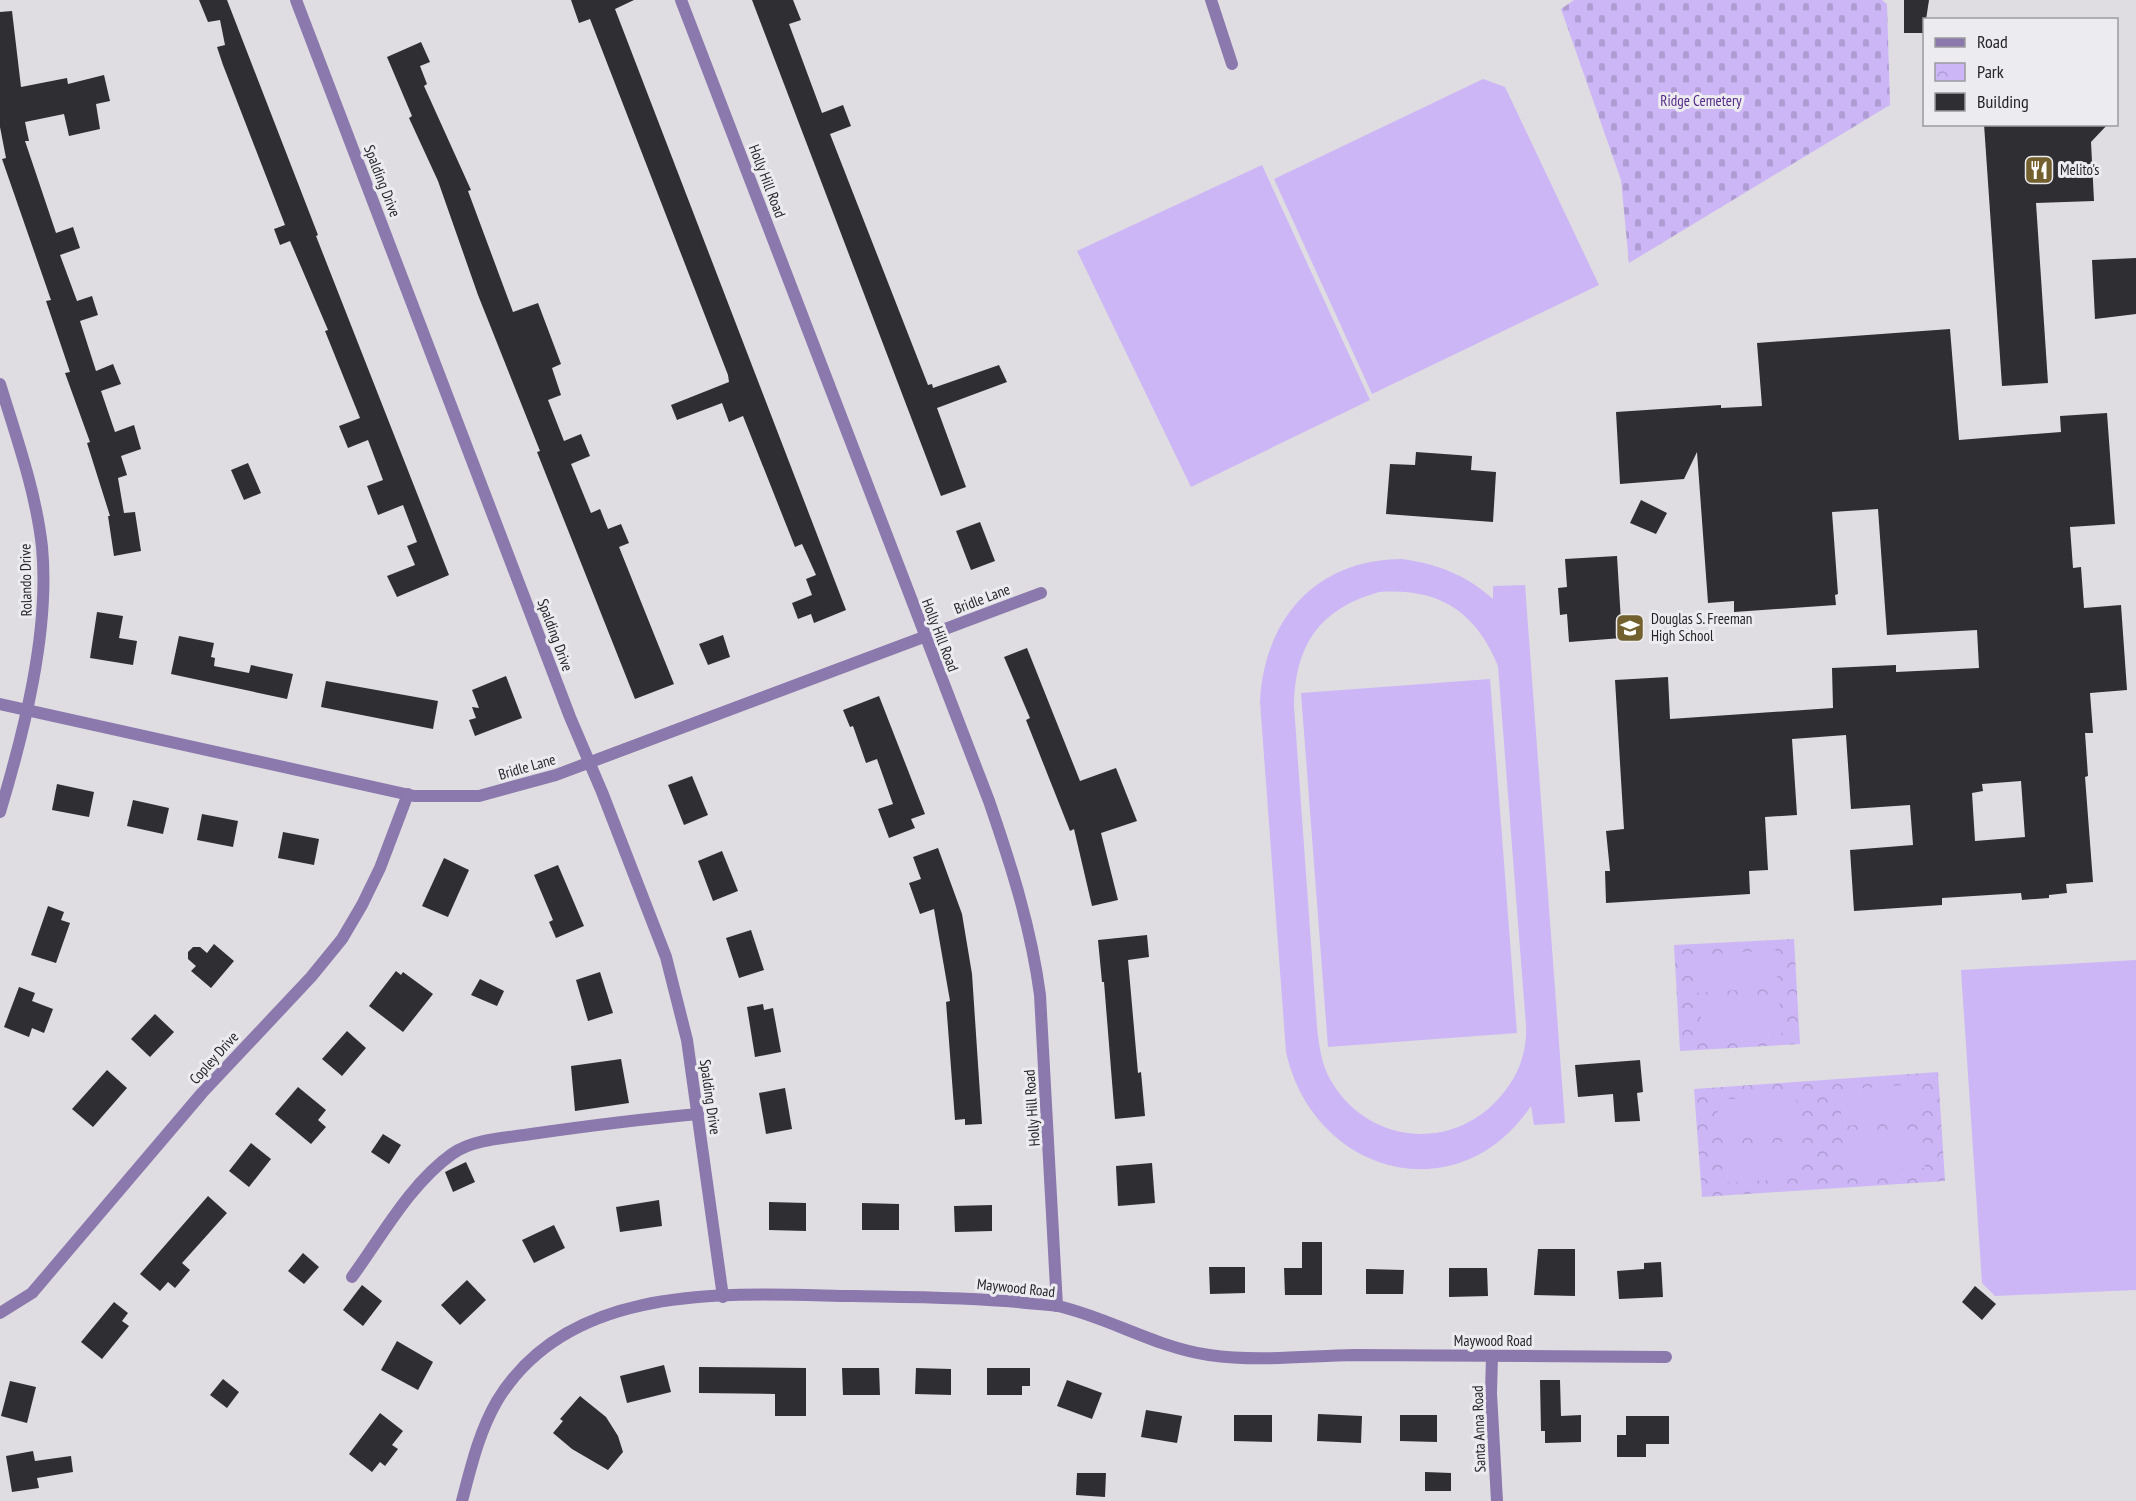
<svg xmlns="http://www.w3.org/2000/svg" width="2136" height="1501" viewBox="0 0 2136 1501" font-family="'PT Sans Narrow',sans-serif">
  <defs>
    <pattern id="cemetery-stones" width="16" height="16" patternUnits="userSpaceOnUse" patternTransform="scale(1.5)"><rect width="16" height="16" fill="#ccb6f6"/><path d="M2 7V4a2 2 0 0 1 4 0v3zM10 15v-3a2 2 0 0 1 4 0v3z" fill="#af9cd3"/></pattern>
    <pattern id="park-crowns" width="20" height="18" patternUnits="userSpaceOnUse" patternTransform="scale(1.5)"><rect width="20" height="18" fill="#ccb6f6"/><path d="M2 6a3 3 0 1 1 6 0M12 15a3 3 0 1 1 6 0" fill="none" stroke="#af9cd3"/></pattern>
  </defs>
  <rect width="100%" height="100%" fill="#dfdde2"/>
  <path fill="url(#cemetery-stones)" d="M1574,0H1882L1887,4L1890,105L1629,263L1621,180L1561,9Z"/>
  <g fill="url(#park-crowns)">
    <path d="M1794,939L1800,1044L1680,1051L1674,945Z"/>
    <path d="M1938,1072L1945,1181L1702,1197L1694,1089Z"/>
  </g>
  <g fill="#ccb6f6" fill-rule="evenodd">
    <path d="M1483,79L1505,87L1599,285L1372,394L1274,179Z"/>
    <path d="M1262,165L1370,400L1191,487L1077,251Z"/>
    <path d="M1402,559C1438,564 1466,575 1493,599V586L1525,585L1565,1123L1534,1125L1531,1106C1458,1215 1313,1174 1286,1052L1260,702C1264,619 1316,559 1402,559ZM1379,592C1438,588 1475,610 1498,666L1525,1013C1526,1023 1527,1034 1525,1044C1523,1064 1513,1082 1500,1097C1452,1153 1366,1144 1330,1079C1321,1063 1319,1045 1317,1027L1294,706C1295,645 1319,609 1379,592Z"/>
    <path d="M1490,679L1517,1033L1328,1047L1301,693Z"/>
    <path d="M1776,950L1778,987L1698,993L1696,955Z"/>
    <path d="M2136,960V1290L1995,1296L1982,1283L1961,970Z"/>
    <path d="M1779,997L1782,1034L1702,1039L1700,1002Z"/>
    <path d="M1919,1084L1922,1121L1842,1126L1839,1090Z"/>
    <path d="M1796,1094L1799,1131L1719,1137L1717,1100Z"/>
    <path d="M1922,1131L1925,1168L1846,1173L1843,1136Z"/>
    <path d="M1800,1141L1803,1178L1723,1183L1721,1146Z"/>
  </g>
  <g fill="#2f2e32" fill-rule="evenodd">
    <path d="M199,0H227L318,235L316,236L449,575L397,597L387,576L415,565L407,546L417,542L403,505L378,515L367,486L383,480L368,440L348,448L339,426L360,418L325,331L328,330L290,241L280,245L274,229L285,225L223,65L217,47L225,45L220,20L208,22Z"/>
    <path d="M571,0H634L615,9L846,610L814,623L811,614L798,619L792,603L812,595L806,579L816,575L802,544L795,547L743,416L729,422L722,403L677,420L671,405L729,382L728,375L590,19L579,23Z"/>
    <path d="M752,0H793L801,20L789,24L822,113L843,105L851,126L830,134L928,385L932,384L933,388L999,365L1007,382L937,408L966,487L941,496Z"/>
    <path d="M1904,0H1929L1924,33H1904Z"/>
    <path d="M12,11L21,87L67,78L68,84L104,75L110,101L96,104L100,129L69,136L64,114L25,122L29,141H25L56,233L73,227L80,248L60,255L77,301L92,296L98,315L80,321L96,371L113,364L121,384L101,391L115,432L134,425L141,449L121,456L127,475L118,478L124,513L135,512L141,551L114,556L108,516H110L87,443L90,442L65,373L70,372L46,301L51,300L2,159L6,158L0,127V12Z"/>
    <path d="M421,42L430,62L420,66L427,84L424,86L471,190L468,191L513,312L538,303L561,364L552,368L561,395L548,400L564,441L581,434L590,456L571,464L591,513L600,509L608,529L621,524L629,543L619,547L674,684L635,699L537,452L540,451L478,295L438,181L409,118L412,116L387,57Z"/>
    <path d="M1984,124H2108L2091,142L2094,201L2036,203L2048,383L2002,386Z"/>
    <path d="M2136,258V314L2095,319L2092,260Z"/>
    <path d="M1950,329L1959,440L2061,432L2060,416L2107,413L2115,524L2070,527L2073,568L2081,567L2084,608L2121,605L2127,690L2090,693L2093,733H2085L2088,776L2085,777L2093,882L2066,884L2067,893L2049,895V898L2022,900L2021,893L1942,898V905L1854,911L1850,850L1913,845L1910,805L1851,809L1846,735L1792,739L1797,815L1765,817L1768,870L1749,871L1750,894L1606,903L1605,871H1610L1606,831L1624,829L1615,680L1668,677L1670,719L1833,708L1832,668L1896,665V672L1979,668L1977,630L1887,635L1878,509L1832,512L1838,594L1835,595L1836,605L1734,612V601L1708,603L1697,452L1684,479L1620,484L1616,412L1721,405V408L1762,406L1757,343ZM2021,781L2025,837L1975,841L1972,793L1983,791L1982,784Z"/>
    <path d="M1416,452L1472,456L1471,470L1496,472L1493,522L1386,514L1390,464L1415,465Z"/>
    <path d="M248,463L261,493L244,500L231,470Z"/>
    <path d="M1641,500L1667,513L1656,534L1630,523Z"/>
    <path d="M980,522L995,561L971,570L956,531Z"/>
    <path d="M1617,556L1622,638L1569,642L1567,614L1560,615L1558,588L1567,587L1565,559Z"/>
    <path d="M97,612L123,616L119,638L137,641L133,665L90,658Z"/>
    <path d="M723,635L730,657L708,665L699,644Z"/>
    <path d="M179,636L214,643L211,657L215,658L214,666L249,673L251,665L293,674L287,699L171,674Z"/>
    <path d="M1027,648L1080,781L1116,768L1137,821L1101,833L1118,900L1092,906L1074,829L1070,831L1026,720L1030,718L1004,657Z"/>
    <path d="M506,676L522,718L475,736L469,720L476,718L472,707L479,708L472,690Z"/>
    <path d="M326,681L438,701L433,729L321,707Z"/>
    <path d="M879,696L925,814L911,819L915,828L889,838L878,809L893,804L877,759L866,763L853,726L850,727L843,710Z"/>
    <path d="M692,776L708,815L684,825L668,785Z"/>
    <path d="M57,784L94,792L89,817L52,810Z"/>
    <path d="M133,800L169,808L163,834L127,826Z"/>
    <path d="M202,814L238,821L233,847L197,840Z"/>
    <path d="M283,832L319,839L314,865L278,858Z"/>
    <path d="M938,848L962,914L972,974L982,1124L965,1125V1119L955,1120L946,1002L950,1001L934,909L920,914L909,883L921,879L913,857Z"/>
    <path d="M722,851L738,891L713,901L698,861Z"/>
    <path d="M444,858L469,870L448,917L422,906Z"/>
    <path d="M558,865L584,926L556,938L549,922L553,920L534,875Z"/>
    <path d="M48,906L64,912L61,920L70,923L56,963L31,955Z"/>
    <path d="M751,930L764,970L739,978L726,938Z"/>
    <path d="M1147,935L1149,957L1128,960L1138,1073L1141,1072L1145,1116L1115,1119L1104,982H1102L1098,940Z"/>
    <path d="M214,944L234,961L211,988L191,971L196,966L188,959V952L193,947H200L207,953Z"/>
    <path d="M396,971L401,975L403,972L433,994L403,1032L369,1006Z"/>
    <path d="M600,972L613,1013L588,1021L576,980Z"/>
    <path d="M480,979L504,991L497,1006L471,995Z"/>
    <path d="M19,987L35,993L32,1001L53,1009L44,1033L32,1028L29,1037L4,1027Z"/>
    <path d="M763,1004L764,1010L773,1008L781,1052L755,1057L747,1007Z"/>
    <path d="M155,1014L174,1032L150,1057L131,1039Z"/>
    <path d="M347,1031L366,1048L342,1076L322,1059Z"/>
    <path d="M621,1059L629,1103L575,1111L571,1066Z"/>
    <path d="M1640,1060L1643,1092L1637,1093L1640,1121L1615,1122L1613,1094L1578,1097L1575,1065Z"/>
    <path d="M107,1070L127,1088L93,1127L72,1109Z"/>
    <path d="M298,1087L326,1110L318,1120L326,1127L311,1144L275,1114Z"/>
    <path d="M785,1088L792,1129L766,1134L759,1093Z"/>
    <path d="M383,1134L401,1145L389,1164L371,1152Z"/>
    <path d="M251,1143L271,1159L249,1187L229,1171Z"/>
    <path d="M466,1162L475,1182L453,1192L445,1172Z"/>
    <path d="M1152,1163L1155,1203L1118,1206L1116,1166Z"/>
    <path d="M208,1196L227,1213L182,1263L190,1270L175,1288L168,1282L160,1291L140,1274Z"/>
    <path d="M659,1200L662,1226L620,1232L616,1207Z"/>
    <path d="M769,1202L806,1203V1231L769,1230Z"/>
    <path d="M862,1203L899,1204V1230H862Z"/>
    <path d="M992,1205V1231L955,1232L954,1206Z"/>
    <path d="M554,1225L565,1248L534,1263L522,1240Z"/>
    <path d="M1302,1242H1322V1295H1285L1284,1268H1302Z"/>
    <path d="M1538,1249H1575V1296L1534,1295Z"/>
    <path d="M303,1253L319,1267L304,1284L288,1271Z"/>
    <path d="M1661,1262L1663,1297L1619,1299L1617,1271L1644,1269V1263Z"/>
    <path d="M1209,1267H1245V1293L1210,1294Z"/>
    <path d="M1449,1268H1487L1488,1296L1449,1297Z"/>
    <path d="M1366,1269L1404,1270L1403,1294H1366Z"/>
    <path d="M467,1280L486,1300L460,1325L441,1305Z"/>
    <path d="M362,1285L382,1301L363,1326L343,1310Z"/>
    <path d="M1975,1286L1996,1304L1982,1320L1962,1302Z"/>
    <path d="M114,1302L128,1313L122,1321L129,1326L102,1359L81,1342Z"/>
    <path d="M397,1341L433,1362L418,1390L381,1370Z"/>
    <path d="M664,1365L671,1392L627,1403L620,1376Z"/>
    <path d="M699,1367L806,1368V1416H775V1394L699,1393Z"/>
    <path d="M842,1368H879L880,1395H843Z"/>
    <path d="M916,1368L951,1369V1395L915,1394Z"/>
    <path d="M987,1368H1030V1386H1022V1395H987Z"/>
    <path d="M223,1379L239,1392L227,1408L210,1395Z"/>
    <path d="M1067,1380L1102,1393L1092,1419L1057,1406Z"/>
    <path d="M1540,1380H1560L1561,1416L1581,1415V1442L1545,1443V1431H1541Z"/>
    <path d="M10,1381L36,1387L27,1423L1,1416Z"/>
    <path d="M580,1396L606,1417L618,1436L623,1452L608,1470L572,1449L553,1433L563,1421L560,1419Z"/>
    <path d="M1146,1410L1182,1416L1177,1443L1141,1437Z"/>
    <path d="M380,1413L403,1431L392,1445L398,1449L385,1466L380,1462L372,1472L349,1454Z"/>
    <path d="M1318,1414L1362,1416L1361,1443L1317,1441Z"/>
    <path d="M1234,1415H1272V1442L1234,1441Z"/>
    <path d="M1400,1415H1437V1442L1400,1441Z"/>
    <path d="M1626,1416H1669V1444H1646V1457H1617V1435H1626Z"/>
    <path d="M33,1451L35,1461L71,1456L73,1472L37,1478L39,1488L12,1492L6,1456Z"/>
    <path d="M1425,1472L1451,1473V1491H1425Z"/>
    <path d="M1077,1473H1106L1105,1497L1076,1495Z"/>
  </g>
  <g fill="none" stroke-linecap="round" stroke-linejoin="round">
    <g stroke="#8b78ad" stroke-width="12">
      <path d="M296,0L570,717L602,792L666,957L687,1040L723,1297"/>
      <path d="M681,0L989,801C1011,865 1031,927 1040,995L1057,1306"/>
      <path d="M1211,0L1232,64"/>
      <path d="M0,384C16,436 36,492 42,547C50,631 24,732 0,812"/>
      <path d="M0,704L414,796H479L556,775L1041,593"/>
      <path d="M352,1277C382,1236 410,1184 452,1154C473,1139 506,1138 531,1134C587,1126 642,1119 698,1114"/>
      <path d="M0,1313L32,1293L202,1093L311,977L342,939L362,905L380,868L408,794"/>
      <path d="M1492,1356L1491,1393L1497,1501"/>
      <path d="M462,1501C471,1467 479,1432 497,1401C570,1280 730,1294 853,1296C908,1297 963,1297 1018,1302C1031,1304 1045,1304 1058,1306C1110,1318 1155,1347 1209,1355C1257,1362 1306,1356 1354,1355C1458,1355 1562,1356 1666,1357"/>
    </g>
  </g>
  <defs>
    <g id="restaurant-square" transform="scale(1.5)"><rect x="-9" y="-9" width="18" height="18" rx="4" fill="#72602e" stroke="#ecebef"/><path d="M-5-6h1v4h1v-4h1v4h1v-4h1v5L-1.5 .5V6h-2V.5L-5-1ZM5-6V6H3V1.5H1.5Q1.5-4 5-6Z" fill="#fff"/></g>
    <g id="school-square" transform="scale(1.5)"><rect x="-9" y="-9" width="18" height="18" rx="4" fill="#72602e" stroke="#ecebef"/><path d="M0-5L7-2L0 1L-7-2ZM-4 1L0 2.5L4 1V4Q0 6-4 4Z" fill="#fff"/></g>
  </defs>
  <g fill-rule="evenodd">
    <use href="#restaurant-square" x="2039" y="170"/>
    <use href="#school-square" x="1630" y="628"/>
  </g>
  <g text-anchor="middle" stroke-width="6" stroke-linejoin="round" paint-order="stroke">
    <g font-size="15" fill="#562a8a" stroke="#ecebef">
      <text x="1701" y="106">Ridge Cemetery</text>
    </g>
    <g font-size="15" fill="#252426" stroke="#ecebef" text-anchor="start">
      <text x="2060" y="175">Melito's</text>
      <text x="1651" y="624">Douglas S. Freeman<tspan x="1651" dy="17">High School</tspan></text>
    </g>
    <g font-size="15" fill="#252426" stroke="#ecebef">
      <text transform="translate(382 181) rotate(69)" y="5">Spalding Drive</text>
      <text transform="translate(767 181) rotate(69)" y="5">Holly Hill Road</text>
      <text transform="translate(26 580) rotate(-91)" y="5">Rolando Drive</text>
      <text transform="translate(982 599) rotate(-21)" y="5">Bridle Lane</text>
      <text transform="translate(555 635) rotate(70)" y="5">Spalding Drive</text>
      <text transform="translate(940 635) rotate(69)" y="5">Holly Hill Road</text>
      <text transform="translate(527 767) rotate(-16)" y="5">Bridle Lane</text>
      <text transform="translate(214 1058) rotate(-48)" y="5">Copley Drive</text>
      <text transform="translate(710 1097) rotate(82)" y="5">Spalding Drive</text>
      <text transform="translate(1032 1108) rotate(-94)" y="5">Holly Hill Road</text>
      <text transform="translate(1016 1288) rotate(6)" y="5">Maywood Road</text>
      <text x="1493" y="1346">Maywood Road</text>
      <text transform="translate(1479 1429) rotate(-92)" y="5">Santa Anna Road</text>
    </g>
  </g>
  <rect x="1923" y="18" width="195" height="108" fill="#ecebef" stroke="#9c9b9f" stroke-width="1.5"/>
  <rect x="1935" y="38" width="30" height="9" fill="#8b78ad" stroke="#9c9b9f" stroke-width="1.5"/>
  <text x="1977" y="48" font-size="18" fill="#252426">Road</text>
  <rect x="1935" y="63" width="30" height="18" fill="url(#park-crowns)" stroke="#9c9b9f" stroke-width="1.5"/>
  <text x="1977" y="78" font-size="18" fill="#252426">Park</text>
  <rect x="1935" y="93" width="30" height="18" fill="#2f2e32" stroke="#9c9b9f" stroke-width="1.5"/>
  <text x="1977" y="108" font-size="18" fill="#252426">Building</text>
</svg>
